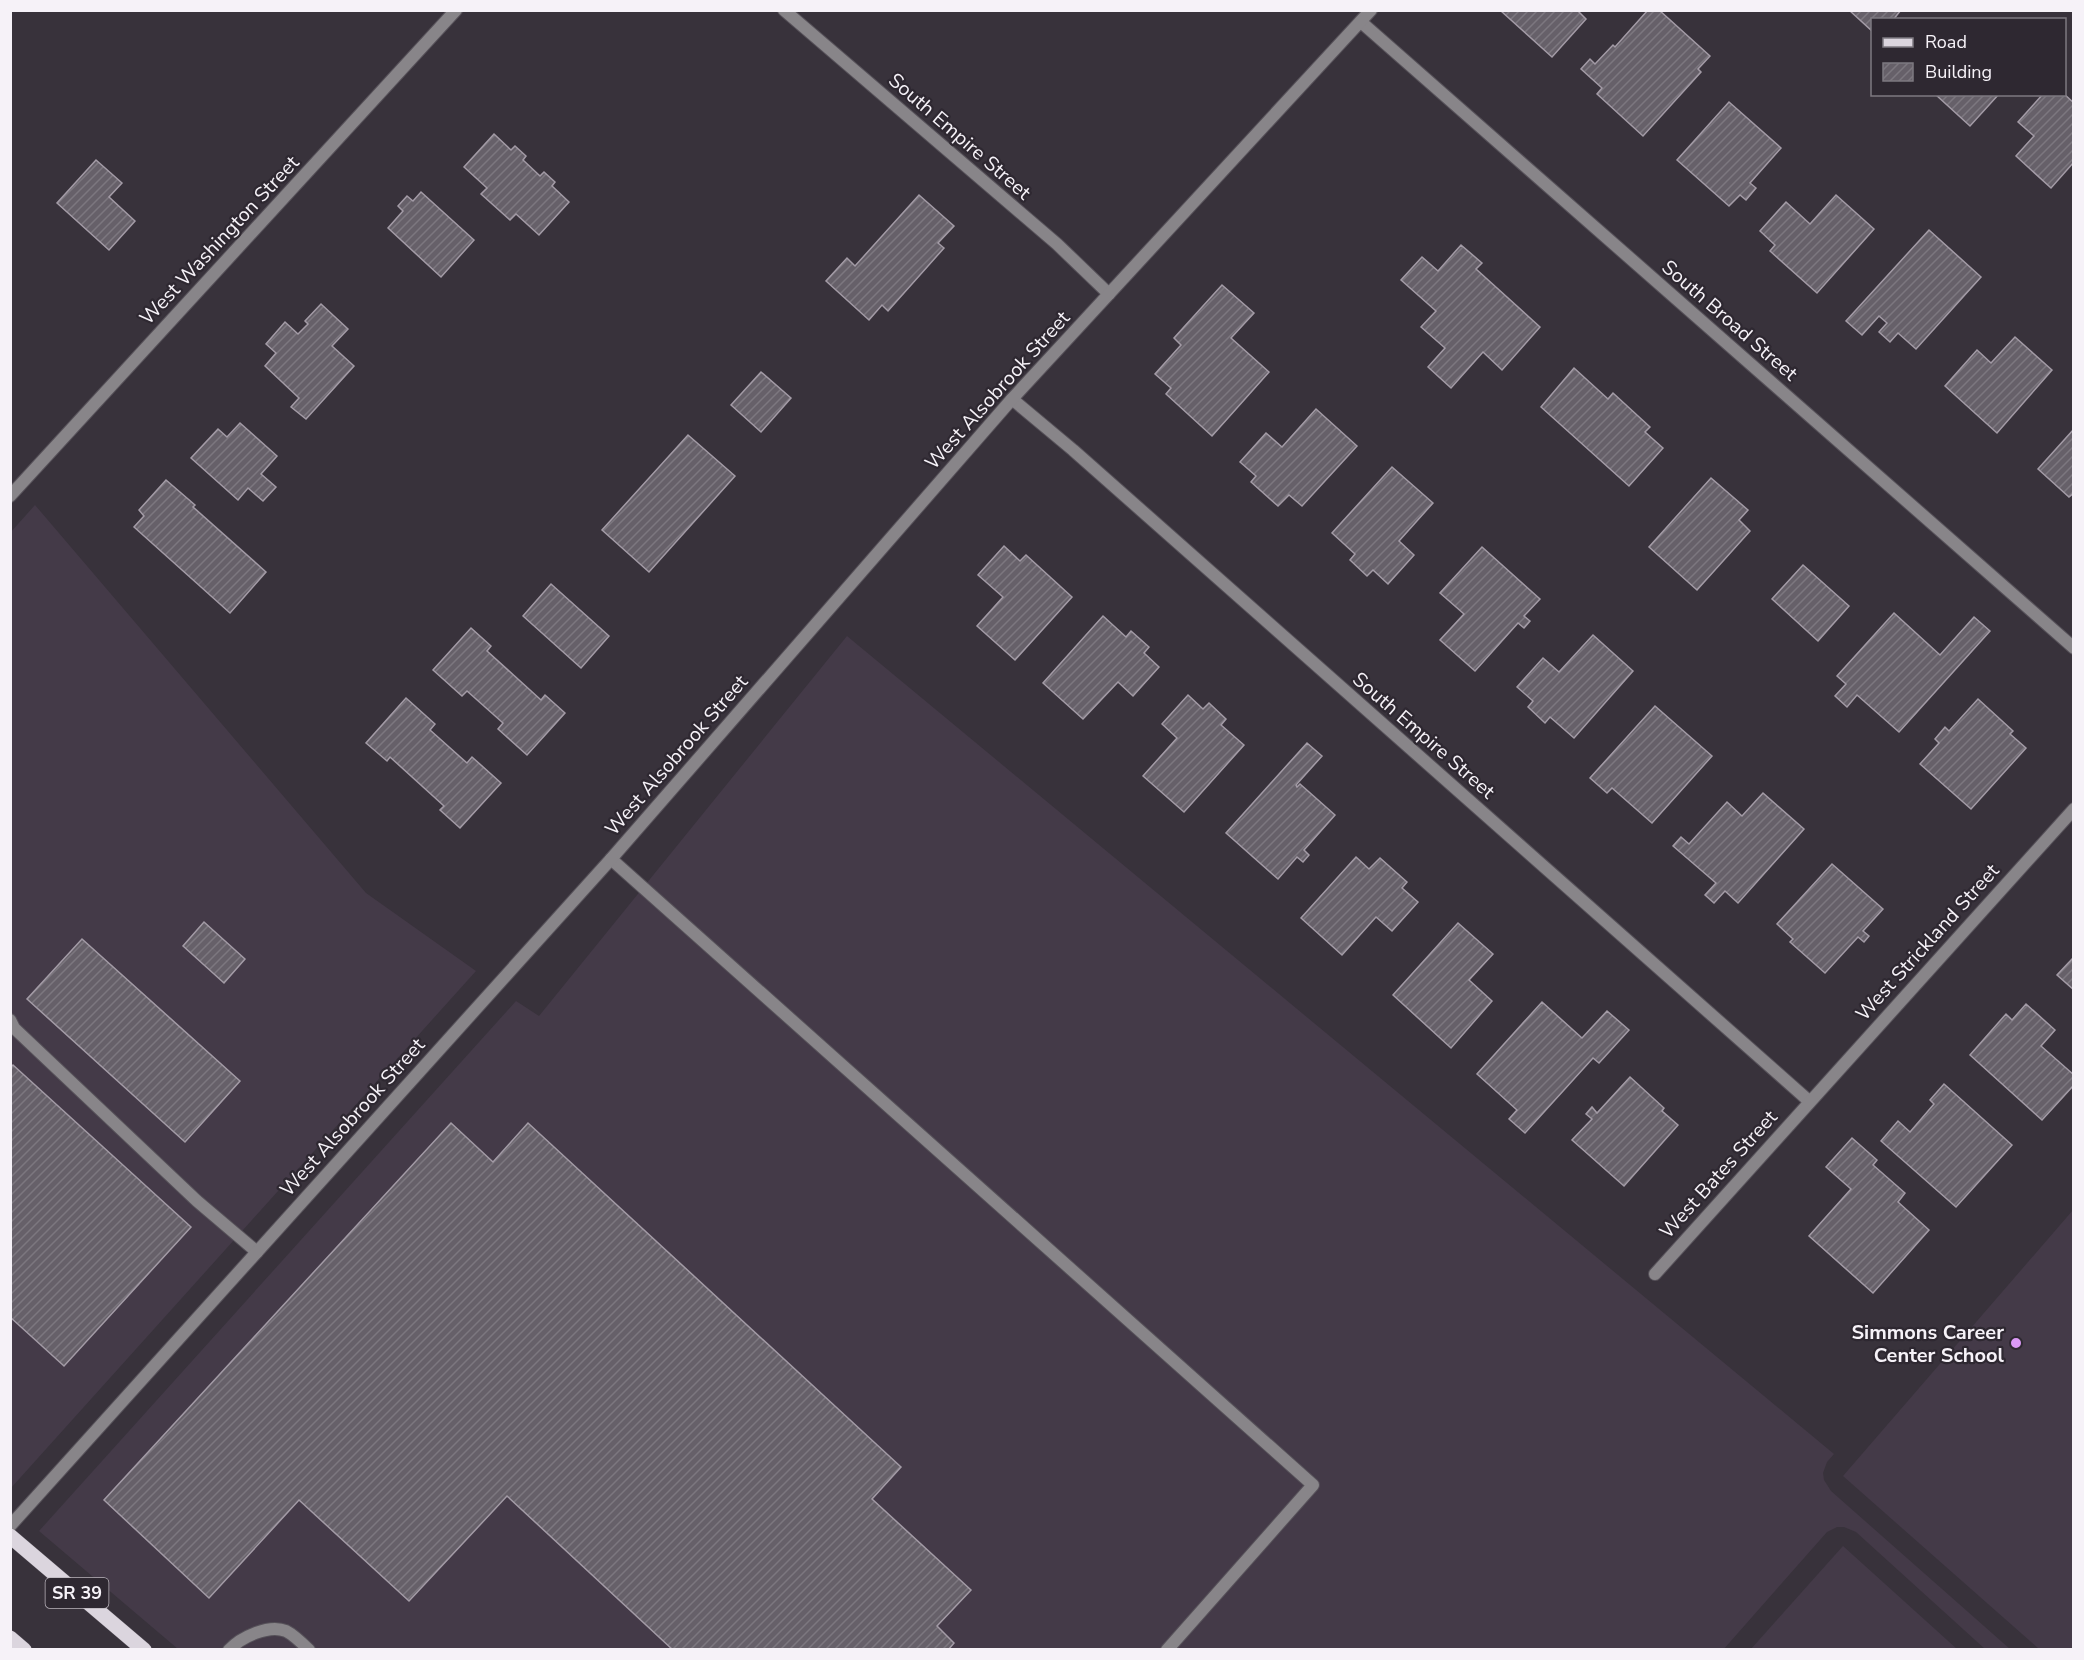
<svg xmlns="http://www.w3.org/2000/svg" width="2084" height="1660" viewBox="0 0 2084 1660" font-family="'Nunito Sans',sans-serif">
  <defs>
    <pattern id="building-hatch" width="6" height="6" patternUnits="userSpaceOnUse" patternTransform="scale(1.5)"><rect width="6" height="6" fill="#666069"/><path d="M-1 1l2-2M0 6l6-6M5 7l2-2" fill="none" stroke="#7c777f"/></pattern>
  </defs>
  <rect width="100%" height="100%" fill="#38323b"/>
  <g fill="#443a48">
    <path d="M35,505L366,893L476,971L11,1488L10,533Z"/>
    <path d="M847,636L1834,1454L1827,1462L1823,1473L1824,1480L1831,1491L2010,1649H1985L1856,1532L1844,1527H1837L1827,1532L1723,1650L178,1649L39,1531L516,1001L539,1016Z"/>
    <path d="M2073,1210V1649H2039L1843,1476Z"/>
    <path d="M1843,1546L1957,1649H1751Z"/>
  </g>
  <g fill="url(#building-hatch)" stroke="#a39ba6" stroke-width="1.5">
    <path d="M1577,10L1586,19L1552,57L1501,11Z"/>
    <path d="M1648,10H1659L1710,56L1698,69L1701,72L1643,136L1597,94L1602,88L1581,69L1590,59L1595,64L1613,45L1615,47Z"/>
    <path d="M1849,10H1901L1893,20H1872V31Z"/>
    <path d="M1935,94H1999L1970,126Z"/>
    <path d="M2043,94H2064L2074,103V162L2051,188L2016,156L2034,136L2018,122Z"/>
    <path d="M1729,102L1781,148L1750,183L1756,188L1746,200L1740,195L1729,206L1677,160Z"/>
    <path d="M494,134L511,150L515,146L526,156L523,160L540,176L544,172L555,182L552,186L569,202L539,235L516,214L510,220L481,194L487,188L464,167Z"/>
    <path d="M96,160L122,183L109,197L135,221L109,250L57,203Z"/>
    <path d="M421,192L474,240L441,277L388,228L403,211L398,206L407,196L413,201Z"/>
    <path d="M919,195L954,226L938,243L944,248L888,311L882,305L869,320L826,281L847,258L855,266Z"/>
    <path d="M1836,195L1874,229L1817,293L1770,251L1775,245L1760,231L1786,202L1810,224Z"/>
    <path d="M1929,230L1981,277L1916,349L1898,333L1890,342L1879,332L1887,323L1879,316L1862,335L1846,321Z"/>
    <path d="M1461,245L1482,263L1476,269L1540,327L1502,370L1483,352L1451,388L1428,367L1445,348L1421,327L1436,311L1401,280L1422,257L1438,271Z"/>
    <path d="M1222,285L1254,313L1231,338L1269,372L1212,436L1166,394L1171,388L1155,374L1181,345L1174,338Z"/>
    <path d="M321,304L348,329L332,346L354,366L306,419L291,407L299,398L265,366L276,353L266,344L285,322L298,334L308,324L305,321Z"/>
    <path d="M2015,337L2052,370L1997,433L1945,386L1977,350L1991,363Z"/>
    <path d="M1574,368L1608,399L1613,393L1650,427L1645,432L1663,448L1629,486L1541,407Z"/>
    <path d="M761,372L791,398L761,432L731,405Z"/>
    <path d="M1316,409L1357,446L1302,506L1289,495L1278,506L1251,482L1256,476L1240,462L1266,433L1282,447Z"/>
    <path d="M240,423L277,456L261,474L276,487L263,501L248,488L238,500L191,458L218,429L227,437Z"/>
    <path d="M2074,429V493L2069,497L2038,469Z"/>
    <path d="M688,435L735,476L649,572L602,530Z"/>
    <path d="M1392,467L1433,503L1399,541L1414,555L1388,584L1373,570L1367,576L1350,560L1355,554L1332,533Z"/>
    <path d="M1711,478L1748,510L1739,520L1750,531L1697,590L1649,547Z"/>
    <path d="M166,480L195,505L193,507L266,572L230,613L134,527L144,516L139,510Z"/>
    <path d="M1004,546L1020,561L1026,555L1072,597L1015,660L977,626L1003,597L978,575Z"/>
    <path d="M1482,547L1540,599L1524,616L1530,621L1524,628L1518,623L1475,671L1440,640L1464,614L1440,593Z"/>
    <path d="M1803,565L1849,606L1818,641L1772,599Z"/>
    <path d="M551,584L609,636L581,668L523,616Z"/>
    <path d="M1894,613L1940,655L1974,617L1990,631L1899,732L1857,695L1847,707L1835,696L1846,684L1837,676Z"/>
    <path d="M1103,616L1126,637L1131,631L1149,647L1144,653L1159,667L1133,696L1118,682L1083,719L1043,683Z"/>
    <path d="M471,628L491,646L487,651L541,700L545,695L565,713L527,755L498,729L503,723L467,691L462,696L433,670Z"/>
    <path d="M1593,635L1633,671L1574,738L1550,717L1545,723L1528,707L1533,701L1517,687L1543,658L1559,672Z"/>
    <path d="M1188,695L1203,709L1209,703L1226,719L1221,725L1244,745L1184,812L1143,776L1177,738L1162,724Z"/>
    <path d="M406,698L435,724L430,730L467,763L472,757L501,783L460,828L440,810L444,806L390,757L387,761L366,743Z"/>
    <path d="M1978,699L2013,731L2010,734L2026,748L1971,809L1920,764L1939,743L1935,739L1945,727L1949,731Z"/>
    <path d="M1655,706L1712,756L1652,823L1612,788L1607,793L1590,778Z"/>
    <path d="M1307,743L1322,756L1296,785L1297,787L1300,784L1335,815L1304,850L1309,855L1303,862L1297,857L1278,879L1226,833Z"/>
    <path d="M1763,793L1804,829L1738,903L1725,891L1714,903L1705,895L1716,883L1673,846L1681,837L1689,844L1727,802L1742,816Z"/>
    <path d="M1356,857L1369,869L1380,858L1407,882L1402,888L1418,902L1392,931L1376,917L1342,955L1301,918Z"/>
    <path d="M1832,864L1883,909L1863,931L1869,936L1864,942L1858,937L1825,973L1790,942L1793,939L1777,924Z"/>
    <path d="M204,922L245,959L224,983L183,946Z"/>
    <path d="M1458,923L1493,954L1469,980L1492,1001L1451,1048L1393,995Z"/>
    <path d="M82,939L240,1081L185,1142L27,999Z"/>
    <path d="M2074,957V990L2057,975Z"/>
    <path d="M1542,1002L1582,1038L1607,1011L1629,1030L1599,1063L1593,1058L1525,1133L1509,1119L1517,1110L1477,1074Z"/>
    <path d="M2026,1004L2055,1030L2041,1046L2074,1075V1085L2042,1120L1970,1055L2006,1014L2012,1020Z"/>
    <path d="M13,1065L191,1227L64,1366L10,1317V1068Z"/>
    <path d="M1630,1077L1664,1108L1662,1111L1678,1125L1624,1186L1572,1140L1592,1119L1586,1114L1592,1107L1597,1113Z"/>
    <path d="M1944,1084L2012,1145L1956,1207L1881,1141L1898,1121L1910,1132L1934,1104L1930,1100Z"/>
    <path d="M451,1123L493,1162L528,1123L901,1467L872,1499L971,1590L937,1626L954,1643L948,1650H673L507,1496L409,1601L299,1500L209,1598L104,1500Z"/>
    <path d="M1852,1138L1877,1160L1873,1165L1905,1193L1898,1202L1929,1230L1873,1293L1809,1236L1851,1189L1826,1167Z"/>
  </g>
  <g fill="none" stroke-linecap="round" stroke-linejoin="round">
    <g stroke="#565159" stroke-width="14">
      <g id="service">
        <path d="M611,859L1313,1485L1167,1650"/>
        <path d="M10,1020L14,1028L197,1201L257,1252"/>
        <path d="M229,1650C241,1637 269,1624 286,1631C294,1635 303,1644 309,1650"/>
      </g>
    </g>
    <g stroke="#565159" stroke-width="14">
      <g id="minor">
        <path d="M784,10L1057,244L1109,294"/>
        <path d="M1361,22L2074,648"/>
        <path d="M1012,399L1073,450L1809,1101"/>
        <path d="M10,496L456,10"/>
        <path d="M1655,1274L2074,809"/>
        <path d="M10,1526L611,859L1012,399L1371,10"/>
      </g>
    </g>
    <g stroke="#565159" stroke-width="16">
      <g id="primary">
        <path d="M10,1536L144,1650"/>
        <path d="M10,1638L24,1650"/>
      </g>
    </g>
    <use href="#service" stroke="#888589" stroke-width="12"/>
    <use href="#minor" stroke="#888589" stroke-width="12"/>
    <use href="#primary" stroke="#dbd5de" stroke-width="15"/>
  </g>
  <circle fill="#db99f5" stroke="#2e2831" stroke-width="2" cx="2016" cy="1343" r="6"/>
  <g text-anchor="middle" stroke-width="4.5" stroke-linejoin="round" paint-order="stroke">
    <rect fill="#2e2831" stroke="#bab5bc" stroke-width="1.5" x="45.5" y="1578" width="63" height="30" rx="4.5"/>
    <g font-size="18" font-weight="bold" fill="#f6f2f8">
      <text x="77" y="1599">SR 39</text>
    </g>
    <g font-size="20" fill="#f6f2f8" stroke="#2e2831">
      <text transform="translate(960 136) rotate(41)" y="7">South Empire Street</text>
      <text transform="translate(219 240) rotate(-47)" y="7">West Washington Street</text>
      <text transform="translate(1730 320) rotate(41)" y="7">South Broad Street</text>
      <text transform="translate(997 390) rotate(-48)" y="7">West Alsobrook Street</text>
      <text transform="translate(1424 735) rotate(41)" y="7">South Empire Street</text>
      <text transform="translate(676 755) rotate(-49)" y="7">West Alsobrook Street</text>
      <text transform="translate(1927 942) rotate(-48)" y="7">West Strickland Street</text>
      <text transform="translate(352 1117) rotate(-48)" y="7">West Alsobrook Street</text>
      <text transform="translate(1718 1174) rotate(-48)" y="7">West Bates Street</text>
    </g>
    <g font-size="20" font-weight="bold" fill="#f6f2f8" stroke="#2e2831" text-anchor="end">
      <text x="2004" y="1339">Simmons Career<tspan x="2004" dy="23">Center School</tspan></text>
    </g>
  </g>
  <rect width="2084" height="1660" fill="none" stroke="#f6f2f8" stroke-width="24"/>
  <rect x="1871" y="18" width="195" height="78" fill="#2e2831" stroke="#7e7981" stroke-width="1.5"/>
  <rect x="1883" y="38" width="30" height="9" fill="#dbd5de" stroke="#7e7981" stroke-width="1.5"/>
  <text x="1925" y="48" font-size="18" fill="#f6f2f8">Road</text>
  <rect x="1883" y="63" width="30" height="18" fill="url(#building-hatch)" stroke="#7e7981" stroke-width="1.5"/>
  <text x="1925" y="78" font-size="18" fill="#f6f2f8">Building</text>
</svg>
